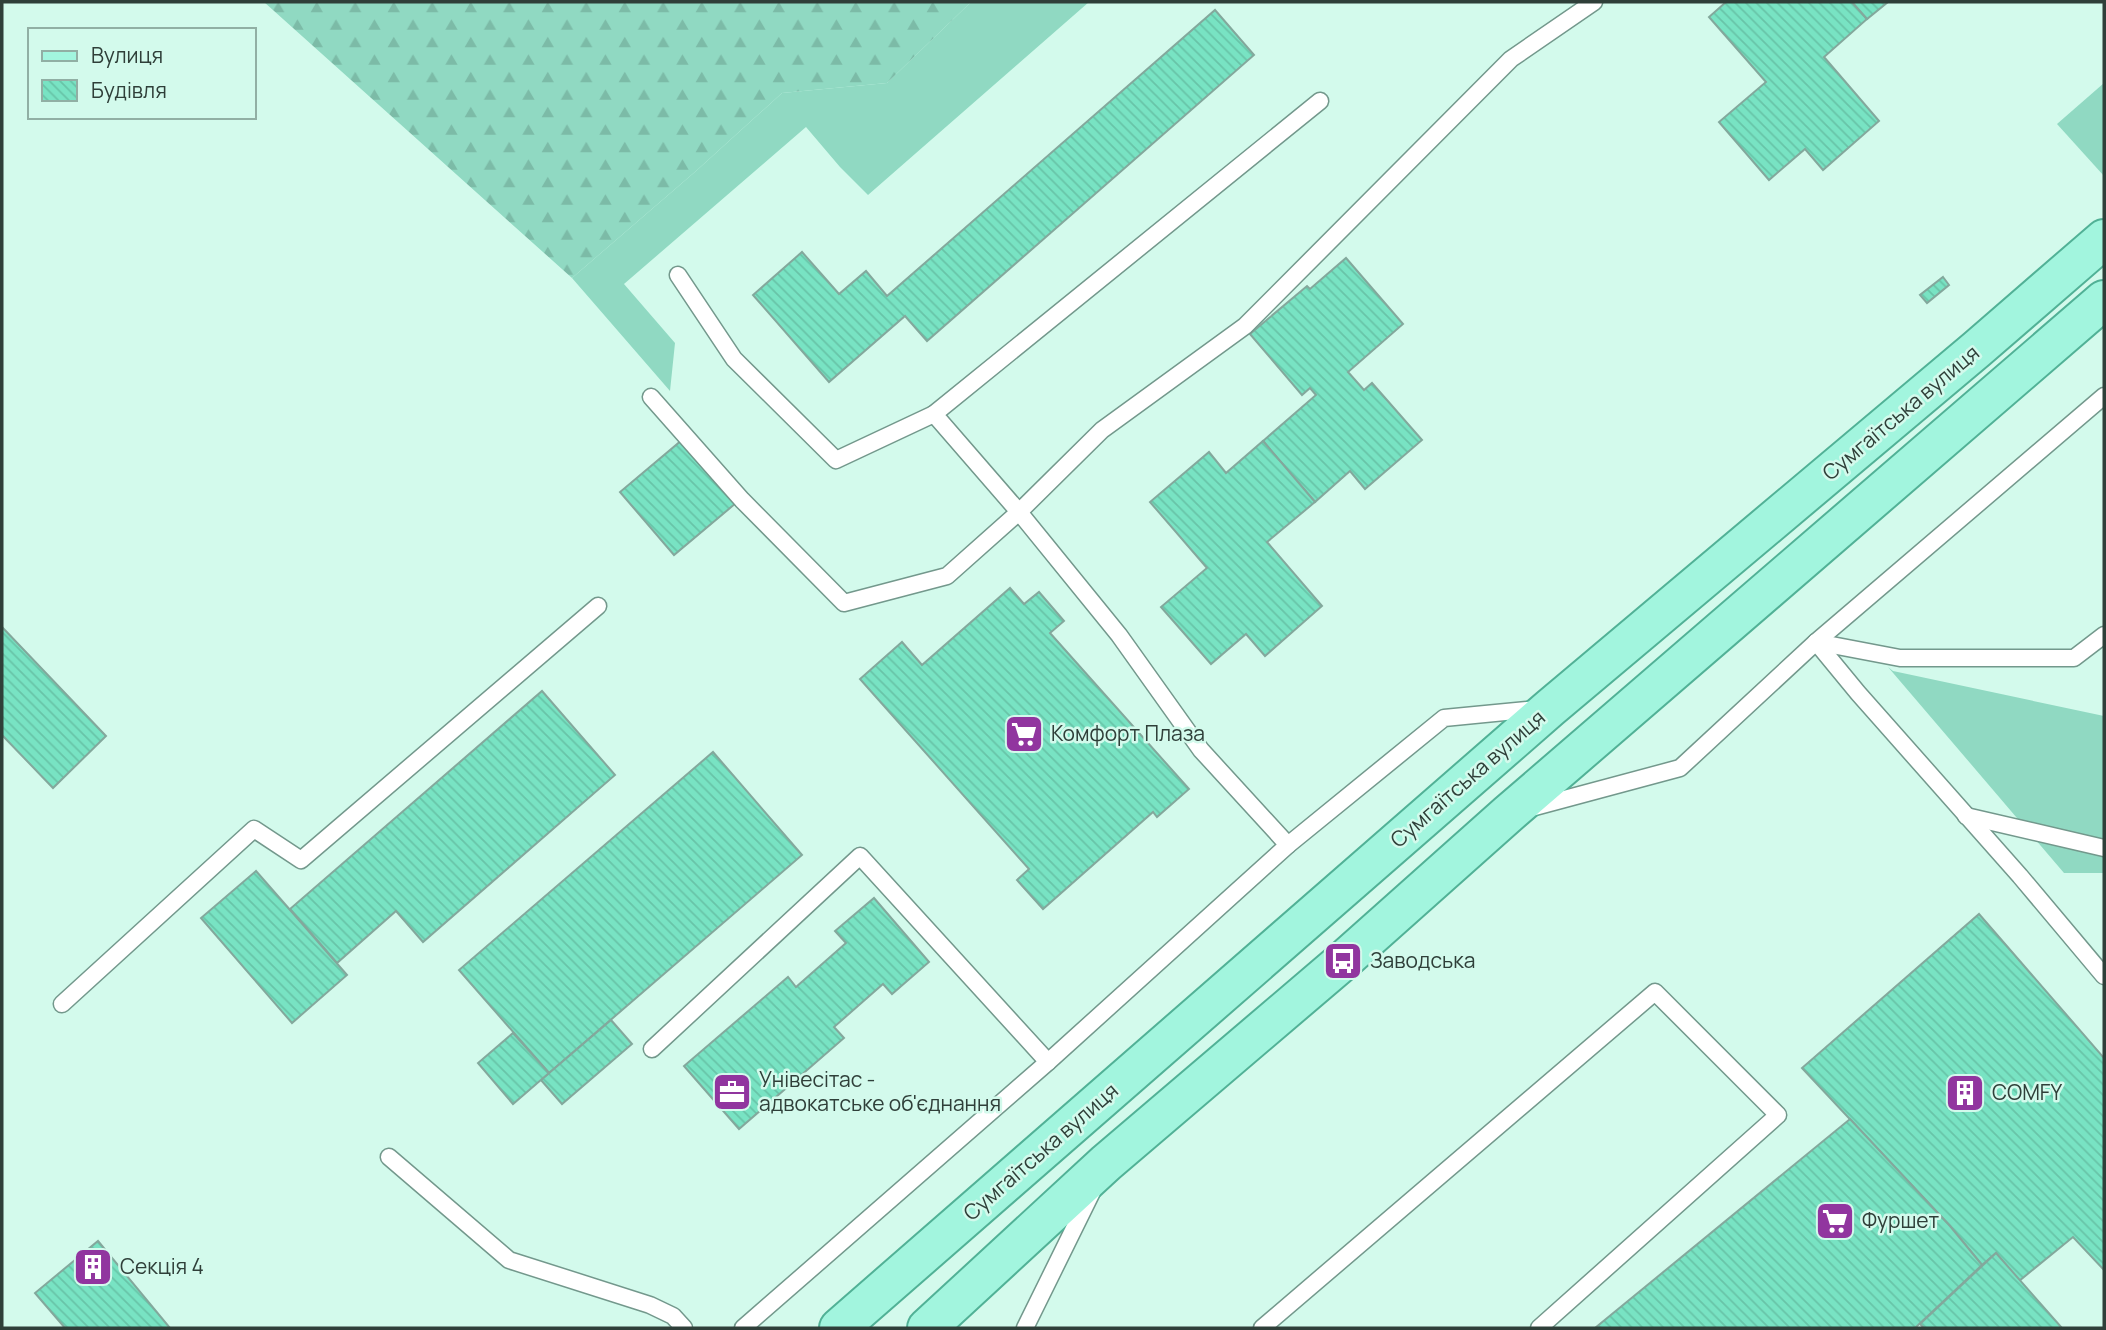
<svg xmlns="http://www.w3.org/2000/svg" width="2106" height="1330" viewBox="0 0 2106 1330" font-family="Manrope,sans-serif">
  <defs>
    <pattern id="forest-firs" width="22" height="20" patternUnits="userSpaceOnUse" patternTransform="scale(1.75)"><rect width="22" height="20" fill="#90d9c2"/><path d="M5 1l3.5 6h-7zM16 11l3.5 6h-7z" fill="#7cbba7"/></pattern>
    <pattern id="building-back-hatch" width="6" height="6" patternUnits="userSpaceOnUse" patternTransform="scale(1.75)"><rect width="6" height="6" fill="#78e3c3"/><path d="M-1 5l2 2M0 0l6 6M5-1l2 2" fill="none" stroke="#68c4a8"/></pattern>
  </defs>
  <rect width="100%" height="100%" fill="#d3faec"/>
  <g fill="#90d9c2">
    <path d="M971,2H1089L868,195L840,167L806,127L624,284L675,343L670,391L572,278L696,171L782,93L887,83Z"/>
    <path d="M2104,83V176L2057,124Z"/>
    <path d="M1888,667L1893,671L2104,716V873H2064Z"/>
  </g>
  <path fill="url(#forest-firs)" d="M264,2H971L887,83L782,93L696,171L572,278Z"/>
  <g fill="url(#building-back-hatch)" stroke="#83a89c" stroke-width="2">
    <path d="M1726,2H1852L1867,19L1824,57L1879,121L1823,170L1805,149L1769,180L1719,122L1766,82L1709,17Z"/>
    <path d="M1852,2H1888L1867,19Z"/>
    <path d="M1215,10L1254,55L927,341L905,316L829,382L753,295L802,252L839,294L866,271L887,296Z"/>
    <path d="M1346,258L1403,324L1348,372L1364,390L1372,383L1422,440L1365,489L1350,471L1315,502L1263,441L1316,395L1310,388L1302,395L1250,334L1307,286L1310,289Z"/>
    <path d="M1943,277L1949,285L1927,303L1920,295Z"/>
    <path d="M682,440L736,503L674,555L620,492Z"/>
    <path d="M1263,441L1315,502L1267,542L1322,606L1265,656L1246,634L1211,664L1161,607L1207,568L1150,502L1209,452L1226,473Z"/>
    <path d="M1010,588L1024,604L1039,592L1064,621L1050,633L1189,789L1157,817L1153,812L1043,909L1017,880L1029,869L860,679L902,642L922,665Z"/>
    <path d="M2,627L106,736L53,788L2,735Z"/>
    <path d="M542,691L615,775L423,942L396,911L337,963L290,909Z"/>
    <path d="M713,752L802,855L549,1073L459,970Z"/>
    <path d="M256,871L347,975L292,1023L201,918Z"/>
    <path d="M874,898L929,962L892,994L883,984L834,1027L844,1038L739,1129L684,1066L788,977L796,987L846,943L835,931Z"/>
    <path d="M1979,914L2104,1058V1270L2073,1237L2019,1281L1996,1253L1982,1265L1950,1226L1802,1068Z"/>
    <path d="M611,1020L632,1044L562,1104L541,1080Z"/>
    <path d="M513,1033L549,1073L513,1104L478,1063Z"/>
    <path d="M1850,1119L1950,1226L1982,1265L1915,1328H1595Z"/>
    <path d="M98,1241L170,1328H65L35,1293Z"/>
    <path d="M1996,1253L2062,1328H1924L1920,1324Z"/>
  </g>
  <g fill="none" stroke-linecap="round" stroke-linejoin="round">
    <g stroke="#73988c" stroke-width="19">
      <g id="service">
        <path d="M678,275L734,359L836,460L934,414"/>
        <path d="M651,397L742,500L844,603L947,576L1019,512L1102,430L1245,326L1511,59L1594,2"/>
        <path d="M1816,642L1858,693L2020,876L2104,976"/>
        <path d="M1816,642L1900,658H2074L2104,635"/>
        <path d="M1531,808L1680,768L1816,642L2104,396"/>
        <path d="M1966,816L2104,848"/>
        <path d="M1288,845L1201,750L1119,635L1019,512L934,414L1320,101"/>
        <path d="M62,1004L254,829L301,860L598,606"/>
        <path d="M652,1049L860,856L1048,1062"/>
        <path d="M389,1157L509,1260L650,1305L673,1316L684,1328"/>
        <path d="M743,1328L1048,1062L1288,845L1444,718L1537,709"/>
        <path d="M1025,1328L1092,1192"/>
        <path d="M1262,1328L1655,992L1778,1115L1539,1328"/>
      </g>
    </g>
    <g stroke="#51b196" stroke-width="42">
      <g id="primary">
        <path d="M839,1328L1550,708L1977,349L2104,239"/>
        <path d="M927,1328L1106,1163L1343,961L1508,814L2104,300"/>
      </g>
    </g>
    <use href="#service" stroke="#fff" stroke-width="16"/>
    <use href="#primary" stroke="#a2f5de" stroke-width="38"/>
  </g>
  <defs>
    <g id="supermarket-square" transform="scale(2.0125)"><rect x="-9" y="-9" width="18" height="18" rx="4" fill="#91359f" stroke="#d3faec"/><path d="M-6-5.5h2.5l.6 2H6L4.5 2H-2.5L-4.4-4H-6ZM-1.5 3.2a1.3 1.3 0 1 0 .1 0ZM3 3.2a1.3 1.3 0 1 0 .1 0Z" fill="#fff"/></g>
    <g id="bus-square" transform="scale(2.0125)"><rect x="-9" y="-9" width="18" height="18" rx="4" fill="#91359f" stroke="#d3faec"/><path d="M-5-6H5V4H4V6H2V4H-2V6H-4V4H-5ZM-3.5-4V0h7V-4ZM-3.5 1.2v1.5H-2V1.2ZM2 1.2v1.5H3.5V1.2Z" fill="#fff"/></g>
    <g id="office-square" transform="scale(2.0125)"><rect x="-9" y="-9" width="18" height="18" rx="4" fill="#91359f" stroke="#d3faec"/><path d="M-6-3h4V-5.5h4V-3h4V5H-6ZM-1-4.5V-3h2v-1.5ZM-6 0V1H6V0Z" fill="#fff"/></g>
    <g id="building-square" transform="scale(2.0125)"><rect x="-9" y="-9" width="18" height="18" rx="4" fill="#91359f" stroke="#d3faec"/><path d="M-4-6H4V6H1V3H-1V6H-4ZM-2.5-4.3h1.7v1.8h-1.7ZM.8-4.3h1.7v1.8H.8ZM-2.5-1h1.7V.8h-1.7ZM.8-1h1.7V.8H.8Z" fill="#fff"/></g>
  </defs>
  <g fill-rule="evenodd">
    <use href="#supermarket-square" x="1024" y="734"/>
    <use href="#bus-square" x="1343" y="961"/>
    <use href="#office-square" x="732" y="1092"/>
    <use href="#building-square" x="1965" y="1093"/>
    <use href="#supermarket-square" x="1835" y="1221"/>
    <use href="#building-square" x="93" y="1267"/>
  </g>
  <g text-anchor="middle" stroke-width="5" stroke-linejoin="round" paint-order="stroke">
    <g font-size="21" fill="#2f3f39" stroke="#d3faec">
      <text transform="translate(1901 413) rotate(-40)" y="7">Сумгаїтська вулиця</text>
      <text transform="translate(1468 779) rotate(-41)" y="7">Сумгаїтська вулиця</text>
      <text transform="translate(1041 1152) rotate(-41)" y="7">Сумгаїтська вулиця</text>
    </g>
    <g font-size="21" fill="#2f3f39" stroke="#d3faec" text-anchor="start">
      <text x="1051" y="741">Комфорт Плаза</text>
      <text x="1370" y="968">Заводська</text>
      <text x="759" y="1087">Унівесітас -<tspan x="759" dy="24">адвокатське об'єднання</tspan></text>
      <text x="1992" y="1100">COMFY</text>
      <text x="1862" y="1228">Фуршет</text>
      <text x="120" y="1274">Секція 4</text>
    </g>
  </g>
  <rect width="2106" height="1330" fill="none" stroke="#2f3f39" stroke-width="7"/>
  <rect x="28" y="28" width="228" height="91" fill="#d3faec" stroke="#91afa4" stroke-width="2"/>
  <rect x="42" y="51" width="35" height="10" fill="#a2f5de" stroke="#91afa4" stroke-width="2"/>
  <text x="91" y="63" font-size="21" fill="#2f3f39">Вулиця</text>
  <rect x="42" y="80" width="35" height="21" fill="url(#building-back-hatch)" stroke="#91afa4" stroke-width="2"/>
  <text x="91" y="98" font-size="21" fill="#2f3f39">Будівля</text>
</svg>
